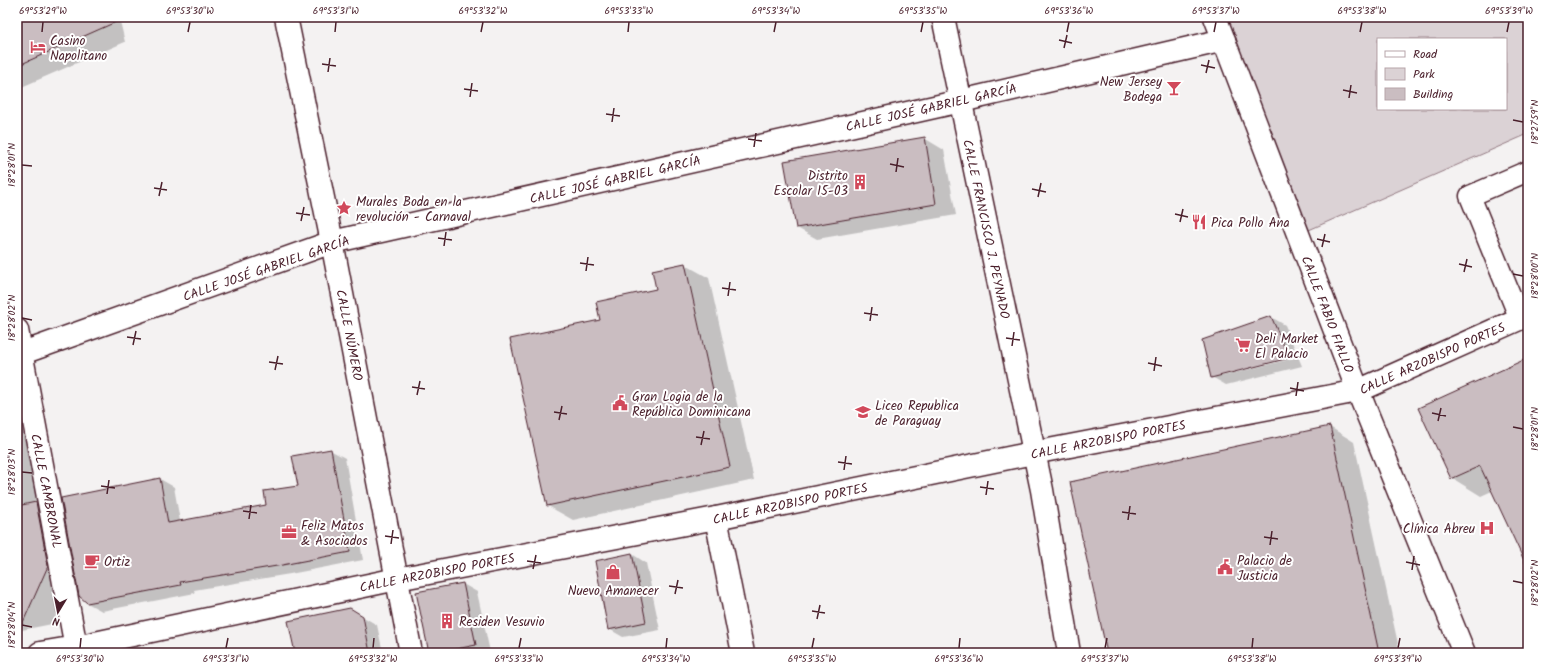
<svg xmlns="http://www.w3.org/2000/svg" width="1545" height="670" viewBox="0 0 1545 670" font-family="Kalam,sans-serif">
  <rect width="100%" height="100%" fill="#f4f2f2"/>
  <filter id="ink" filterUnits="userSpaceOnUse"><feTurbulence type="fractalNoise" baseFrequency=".025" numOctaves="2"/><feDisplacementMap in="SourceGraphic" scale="8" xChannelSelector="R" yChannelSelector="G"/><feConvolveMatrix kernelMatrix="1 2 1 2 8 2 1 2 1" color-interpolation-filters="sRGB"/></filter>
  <g filter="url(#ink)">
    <path fill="#dbd2d5" stroke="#927880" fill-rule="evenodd" d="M1219,17H1528V134L1302,233ZM1378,39H1506V109H1378Z"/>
    <g fill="#0003" fill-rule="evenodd">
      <path d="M17,17H119L125,42L17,89Z"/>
      <path d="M924,138L944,150L956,215L817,239L797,228Z"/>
      <path d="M684,264L709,278L754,480L573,520L548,506L601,321L657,290Z"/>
      <path d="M1271,317L1285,325L1302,366L1226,385L1212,377ZM1293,356L1294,358L1222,376V374Z"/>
      <path d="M1528,359V567L1492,491L1481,496L1452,478Z"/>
      <path d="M17,383L72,580L52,624L17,631Z"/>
      <path d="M1330,427L1354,442L1400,653H1108Z"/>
      <path d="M330,450L345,458L363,560L290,574L194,590L195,593L102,611L87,603L62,498L160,479L174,487L180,521L267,506L299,487Z"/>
      <path d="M632,554L646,563L660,630L623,637L609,629Z"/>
      <path d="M463,584L477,592L490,652L430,653Z"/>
      <path d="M350,609L377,625L383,653H296Z"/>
    </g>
    <g fill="#cabdc1" stroke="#4a1f2b">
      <path d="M17,17H127L17,66Z"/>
      <path d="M925,137L936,204L796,228L784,161Z"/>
      <path d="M685,263L730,467L547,506L510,339L600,320L596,302L656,289L652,270Z"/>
      <path d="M1271,316L1289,358L1211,378L1202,340Z"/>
      <path d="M1528,358V569L1480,466L1451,479L1418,408Z"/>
      <path d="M1330,426L1379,653H1107L1070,482Z"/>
      <path d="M331,449L350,552L277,566L180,582L181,585L87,603L79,596L61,498L160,478L168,523L266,505L264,491L298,486L292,456Z"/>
      <path d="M36,502L48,566L17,636V506Z"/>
      <path d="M632,553L646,622L608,630L595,561Z"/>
      <path d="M463,583L476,645L436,653H429L416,592Z"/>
      <path d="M350,608L363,616L370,653H295L288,621Z"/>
    </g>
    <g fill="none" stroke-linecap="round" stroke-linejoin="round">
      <g stroke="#4a1f2b" stroke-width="23">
        <path id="service" d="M1520,319L1470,196L1528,171"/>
      </g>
      <g stroke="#4a1f2b" stroke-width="25">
        <g id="minor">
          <path d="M286,17L332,242L411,653"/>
          <path d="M943,17L1042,490L1069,653"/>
          <path d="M1215,17L1358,391L1464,653"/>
          <path d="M17,330L77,653"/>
          <path d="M17,355L332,242L961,101L1224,40"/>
          <path d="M716,518L743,653"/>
          <path d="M40,653L76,647L397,579L716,518L1033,453L1358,391L1528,315"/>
        </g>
      </g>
      <use href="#service" stroke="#fff" stroke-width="20"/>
      <use href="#minor" stroke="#fff" stroke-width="22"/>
    </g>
  </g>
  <path fill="none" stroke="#4a1f2b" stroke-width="1.5" d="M42,32L43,22M188,32L190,22M335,32L336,22M481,32L483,22M628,32L629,22M774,32L776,22M921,32L923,22M1067,32L1069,22M1214,32L1216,22M1360,32L1362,22M1507,32L1509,22M1059,40L1072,43M1064,48L1067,35M322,64L336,66M1201,65L1215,68M328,72L330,58M1206,73L1209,60M464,89L478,91M1343,90L1357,93M470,97L472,83M1349,98L1351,85M606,114L620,116M1513,120L1523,122M612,122L614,108M748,139L762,141M754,147L756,133M890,164L904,167M22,165L32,166M896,172L898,158M154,188L167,190M1032,189L1046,192M159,196L162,182M1038,197L1041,183M296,213L310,215M1175,214L1188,217M301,221L304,207M1180,222L1183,209M438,238L452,240M1317,239L1330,242M444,246L446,232M1322,247L1325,234M580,263L594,265M1459,264L1472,267M586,271L588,257M1464,272L1467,259M1513,274L1523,276M722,288L736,290M728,296L730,282M864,313L878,315M22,318L32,320M870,321L872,307M127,337L141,339M1006,338L1020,340M133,345L136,331M1012,346L1014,332M269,362L283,364M1148,363L1162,366M275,370L278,356M1154,371L1156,357M412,387L425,389M1290,388L1304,391M417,395L420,381M1296,396L1298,382M554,412L567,414M1432,413L1446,416M559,420L562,406M1438,421L1441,408M1513,427L1523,429M696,437L710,439M701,445L704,431M838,462L852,464M844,470L846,456M22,472L32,473M101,486L115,488M980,487L994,489M107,494L109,480M986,495L988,481M243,511L257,513M1122,512L1136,514M249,519L251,505M1128,520L1130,506M385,536L399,538M1264,537L1278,539M391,544L393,530M1270,545L1272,531M527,561L541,563M1406,562L1420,565M533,569L536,555M1412,570L1414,556M1513,581L1523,583M669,586L683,588M675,594L678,580M812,611L825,613M817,619L820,605M22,625L32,627M80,648L81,638M226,648L228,638M373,648L374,638M519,648L521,638M666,648L667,638M812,648L814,638M959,648L960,638M1105,648L1107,638M1252,648L1253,638M1398,648L1400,638"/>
  <defs>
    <g id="hotel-bare" transform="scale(1.2)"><path d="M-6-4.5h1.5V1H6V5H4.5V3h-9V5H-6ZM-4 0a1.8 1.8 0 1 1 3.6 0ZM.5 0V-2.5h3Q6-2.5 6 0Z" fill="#d1495b" stroke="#fff" stroke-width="2.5" paint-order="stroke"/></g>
    <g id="bar-bare" transform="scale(1.2)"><path d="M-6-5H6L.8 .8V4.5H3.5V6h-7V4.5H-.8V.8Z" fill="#d1495b" stroke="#fff" stroke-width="2.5" paint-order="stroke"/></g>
    <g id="building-bare" transform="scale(1.2)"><path d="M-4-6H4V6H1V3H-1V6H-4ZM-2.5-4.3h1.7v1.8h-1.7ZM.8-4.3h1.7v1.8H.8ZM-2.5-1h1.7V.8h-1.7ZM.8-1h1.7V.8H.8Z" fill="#d1495b" stroke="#fff" stroke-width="2.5" paint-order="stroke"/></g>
    <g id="sight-bare" transform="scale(1.2)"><path d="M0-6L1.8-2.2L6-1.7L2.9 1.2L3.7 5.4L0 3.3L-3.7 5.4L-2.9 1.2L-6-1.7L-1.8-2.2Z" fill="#d1495b" stroke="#fff" stroke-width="2.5" paint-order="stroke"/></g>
    <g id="restaurant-bare" transform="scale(1.2)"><path d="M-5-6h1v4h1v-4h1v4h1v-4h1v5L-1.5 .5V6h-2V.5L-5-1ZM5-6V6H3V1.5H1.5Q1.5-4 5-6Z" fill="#d1495b" stroke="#fff" stroke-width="2.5" paint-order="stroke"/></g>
    <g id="supermarket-bare" transform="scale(1.2)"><path d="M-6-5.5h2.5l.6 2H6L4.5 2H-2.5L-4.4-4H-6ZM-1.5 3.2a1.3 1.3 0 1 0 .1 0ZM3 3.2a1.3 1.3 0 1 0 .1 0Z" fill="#d1495b" stroke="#fff" stroke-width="2.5" paint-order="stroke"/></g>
    <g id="civic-bare" transform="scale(1.2)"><path d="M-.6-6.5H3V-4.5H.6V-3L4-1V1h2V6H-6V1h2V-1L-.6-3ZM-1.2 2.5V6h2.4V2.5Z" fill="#d1495b" stroke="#fff" stroke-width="2.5" paint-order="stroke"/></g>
    <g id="school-bare" transform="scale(1.2)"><path d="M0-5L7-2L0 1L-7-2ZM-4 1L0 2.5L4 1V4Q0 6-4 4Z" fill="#d1495b" stroke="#fff" stroke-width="2.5" paint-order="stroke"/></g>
    <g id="hospital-bare" transform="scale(1.2)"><path d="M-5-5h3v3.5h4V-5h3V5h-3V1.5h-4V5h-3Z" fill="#d1495b" stroke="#fff" stroke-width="2.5" paint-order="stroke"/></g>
    <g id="office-bare" transform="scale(1.2)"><path d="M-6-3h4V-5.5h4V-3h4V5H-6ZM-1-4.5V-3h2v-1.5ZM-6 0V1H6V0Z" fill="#d1495b" stroke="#fff" stroke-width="2.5" paint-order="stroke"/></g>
    <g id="cafe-bare" transform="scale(1.2)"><path d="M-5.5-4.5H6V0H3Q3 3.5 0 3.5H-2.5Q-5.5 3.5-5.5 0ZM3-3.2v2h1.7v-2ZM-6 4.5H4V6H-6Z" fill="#d1495b" stroke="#fff" stroke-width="2.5" paint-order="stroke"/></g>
    <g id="shop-bare" transform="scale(1.2)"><path d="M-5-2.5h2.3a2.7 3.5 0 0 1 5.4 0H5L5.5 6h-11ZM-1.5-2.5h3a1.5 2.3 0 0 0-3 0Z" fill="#d1495b" stroke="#fff" stroke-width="2.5" paint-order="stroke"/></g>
  </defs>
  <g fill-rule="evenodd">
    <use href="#hotel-bare" x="38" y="47"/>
    <use href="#bar-bare" x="1174" y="88"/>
    <use href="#building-bare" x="860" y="182"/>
    <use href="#sight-bare" x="344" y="208"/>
    <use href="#restaurant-bare" x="1199" y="222"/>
    <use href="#supermarket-bare" x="1243" y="345"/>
    <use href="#civic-bare" x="620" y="403"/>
    <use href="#school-bare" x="863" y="412"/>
    <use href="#hospital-bare" x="1487" y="528"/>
    <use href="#office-bare" x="289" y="532"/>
    <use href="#cafe-bare" x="92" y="561"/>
    <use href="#civic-bare" x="1225" y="567"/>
    <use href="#shop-bare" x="613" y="572"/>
    <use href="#building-bare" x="447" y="621"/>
  </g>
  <g text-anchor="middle" stroke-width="4" stroke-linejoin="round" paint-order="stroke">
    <g font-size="13" fill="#4a1f2b" stroke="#fff" text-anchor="start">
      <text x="50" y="45">Casino<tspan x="50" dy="15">Napolitano</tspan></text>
      <text x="1162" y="86" text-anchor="end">New Jersey<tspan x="1162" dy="15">Bodega</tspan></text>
      <text x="848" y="180" text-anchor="end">Distrito<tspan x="848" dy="15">Escolar 15-03</tspan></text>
      <text x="356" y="206">Murales Boda en la<tspan x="356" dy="15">revolución - Carnaval</tspan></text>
      <text x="1211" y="227">Pica Pollo Ana</text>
      <text x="1255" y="343">Deli Market<tspan x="1255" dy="15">El Palacio</tspan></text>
      <text x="632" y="401">Gran Logia de la<tspan x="632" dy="15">República Dominicana</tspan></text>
      <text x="875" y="410">Liceo Republica<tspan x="875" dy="15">de Paraguay</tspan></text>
      <text x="301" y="530">Feliz Matos<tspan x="301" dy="15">&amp; Asociados</tspan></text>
      <text x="1475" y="533" text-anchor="end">Clínica Abreu</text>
      <text x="1237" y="565">Palacio de<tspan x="1237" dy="15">Justicia</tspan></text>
      <text x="104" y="566">Ortiz</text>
      <text x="613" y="595" text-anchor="middle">Nuevo Amanecer</text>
      <text x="459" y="626">Residen Vesuvio</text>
    </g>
    <g font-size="13" fill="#4a1f2b" stroke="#fff">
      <text transform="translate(931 107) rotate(-13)" y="5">CALLE JOSÉ GABRIEL GARCÍA</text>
      <text transform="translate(615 179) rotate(-13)" y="5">CALLE JOSÉ GABRIEL GARCÍA</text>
      <text transform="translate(987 229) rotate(78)" y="5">CALLE FRANCISCO J. PEYNADO</text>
      <text transform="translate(266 268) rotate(-19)" y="5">CALLE JOSÉ GABRIEL GARCÍA</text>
      <text transform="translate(1328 314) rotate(69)" y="5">CALLE FABIO FIALLO</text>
      <text transform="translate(350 335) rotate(79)" y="5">CALLE NÚMERO</text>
      <text transform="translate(1432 358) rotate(-24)" y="5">CALLE ARZOBISPO PORTES</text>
      <text transform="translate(1108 439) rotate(-11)" y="5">CALLE ARZOBISPO PORTES</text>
      <text transform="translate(47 491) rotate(79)" y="5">CALLE CAMBRONAL</text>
      <text transform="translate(790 503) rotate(-12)" y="5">CALLE ARZOBISPO PORTES</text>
      <text transform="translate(437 572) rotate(-11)" y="5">CALLE ARZOBISPO PORTES</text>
    </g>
  </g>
  <rect width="1545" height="670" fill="none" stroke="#fff" stroke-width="44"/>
  <rect x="1377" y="38" width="130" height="72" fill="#ffffff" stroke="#b7a5aa"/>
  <rect x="1385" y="51" width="20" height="6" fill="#ffffff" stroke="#b7a5aa"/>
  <text x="1413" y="58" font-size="12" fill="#4a1f2b">Road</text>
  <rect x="1385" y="68" width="20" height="12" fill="#dbd2d5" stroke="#b7a5aa"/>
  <text x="1413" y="78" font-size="12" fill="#4a1f2b">Park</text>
  <rect x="1385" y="88" width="20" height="12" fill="#cabdc1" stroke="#b7a5aa"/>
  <text x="1413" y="98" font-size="12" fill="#4a1f2b">Building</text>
  <g transform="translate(58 612) rotate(190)" stroke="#ffffff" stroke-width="3" paint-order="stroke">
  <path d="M0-3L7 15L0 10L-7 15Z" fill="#4a1f2b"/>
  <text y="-6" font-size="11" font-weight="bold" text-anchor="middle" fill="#4a1f2b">N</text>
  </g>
  <rect x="22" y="22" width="1501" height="626" fill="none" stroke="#4a1f2b" stroke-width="1.5"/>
  <g font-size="10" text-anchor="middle" fill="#4a1f2b">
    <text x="43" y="14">69°53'29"W</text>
    <text x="190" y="14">69°53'30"W</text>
    <text x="336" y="14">69°53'31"W</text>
    <text x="483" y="14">69°53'32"W</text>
    <text x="629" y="14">69°53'33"W</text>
    <text x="776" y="14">69°53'34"W</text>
    <text x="923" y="14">69°53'35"W</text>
    <text x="1069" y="14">69°53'36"W</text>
    <text x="1216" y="14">69°53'37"W</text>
    <text x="1362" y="14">69°53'38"W</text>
    <text x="1509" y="14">69°53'39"W</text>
    <text transform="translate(1534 122) rotate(-90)" y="4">18°27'59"N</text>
    <text transform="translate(11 165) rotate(-90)" y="4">18°28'01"N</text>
    <text transform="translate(1534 276) rotate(-90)" y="4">18°28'00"N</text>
    <text transform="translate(11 318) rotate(-90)" y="4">18°28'02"N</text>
    <text transform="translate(1534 429) rotate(-90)" y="4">18°28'01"N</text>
    <text transform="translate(11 472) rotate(-90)" y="4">18°28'03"N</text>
    <text transform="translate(1534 583) rotate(-90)" y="4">18°28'02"N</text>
    <text transform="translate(11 625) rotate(-90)" y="4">18°28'04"N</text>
    <text x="80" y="662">69°53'30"W</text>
    <text x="226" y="662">69°53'31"W</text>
    <text x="373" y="662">69°53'32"W</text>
    <text x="519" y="662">69°53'33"W</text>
    <text x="666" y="662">69°53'34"W</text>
    <text x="812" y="662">69°53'35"W</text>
    <text x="959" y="662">69°53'36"W</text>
    <text x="1105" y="662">69°53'37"W</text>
    <text x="1252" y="662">69°53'38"W</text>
    <text x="1398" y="662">69°53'39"W</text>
  </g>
</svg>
